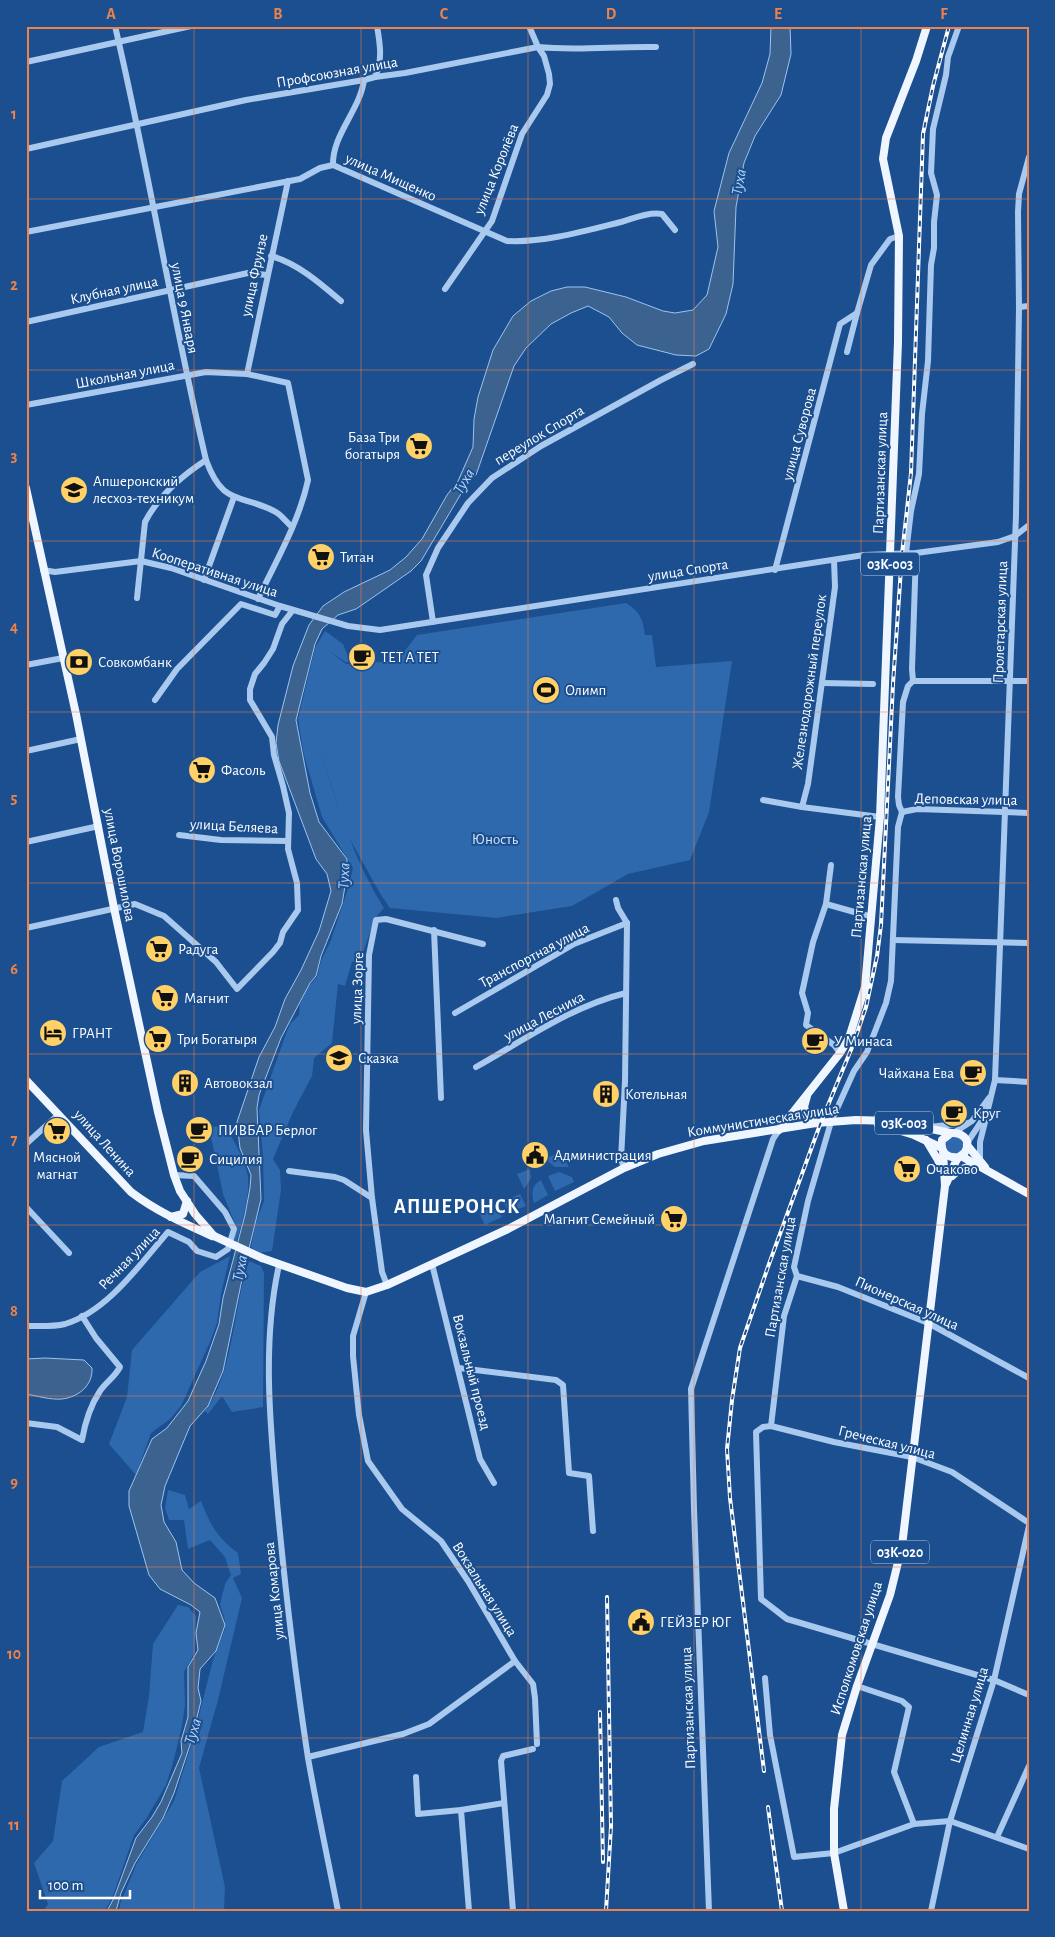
<svg xmlns="http://www.w3.org/2000/svg" width="1055" height="1937" viewBox="0 0 1055 1937" font-family="'Alegreya Sans',sans-serif">
  <rect width="100%" height="100%" fill="#1b4f8f"/>
  <g fill="#2e69ad">
    <path d="M626,603C640,612 643,619 645,635H652L656,667L732,661L709,812L690,860L628,874L572,906L496,918L390,908L381,895L347,834L320,749C337,804 353,859 384,908L375,918L360,961L352,962L345,986L338,984L332,1043L314,1058L312,1076L293,1112L273,1159L280,1170L281,1190L272,1251L258,1253L251,1247L256,1222L264,1201L263,1157L259,1110L287,1031L291,1023L299,1015L300,1004L309,986L317,977L321,961L331,940L347,892L353,868L322,817L304,755L298,719L315,648L325,631L343,644L349,659L347,663L329,651L346,664L397,661L417,635Z"/>
    <path d="M226,1126C233,1140 246,1161 248,1177C250,1197 242,1224 236,1243L234,1240L236,1226L223,1194L209,1127Z"/>
    <circle cx="955" cy="1145" r="9"/>
    <path d="M560,1152L569,1167H555L545,1159Z"/>
    <path d="M530,1169L531,1178L524,1189L517,1174Z"/>
    <path d="M559,1172L572,1177L574,1182L555,1191L548,1176Z"/>
    <path d="M541,1180L548,1195L534,1203C531,1193 532,1185 541,1180Z"/>
    <path d="M520,1194L526,1206L509,1213L503,1201Z"/>
    <path d="M496,1205L502,1217L485,1225L479,1213Z"/>
    <path d="M230,1256L221,1294L217,1323L210,1342L181,1406L170,1419L151,1433L136,1475L109,1444L127,1397L132,1350L200,1272Z"/>
    <path d="M249,1261L261,1266L264,1273L263,1407L232,1412L222,1396L208,1414L205,1411C234,1372 233,1307 249,1261Z"/>
    <path d="M168,1490L185,1495L189,1509L201,1501C210,1524 217,1538 238,1553L241,1574L233,1578L242,1598L218,1700L199,1768L225,1887L224,1911H119L120,1904L137,1863L174,1801L193,1739L213,1660L225,1629V1621L220,1604L225,1584L231,1575L225,1557L210,1540L188,1549L184,1520H169L165,1508Z"/>
    <path d="M178,1605L188,1607L196,1616L195,1652L184,1672L185,1705L182,1726L173,1763L166,1785L146,1819L134,1835L113,1896L105,1911H43L48,1904L34,1863L53,1841L62,1781L99,1747L143,1732L149,1696L153,1644Z"/>
  </g>
  <g fill="#3c6290" stroke="#9cc4f0">
    <path d="M771,26H790L791,54L781,95L755,136L744,163L736,207L733,284L726,314L709,349L696,356L676,355L637,345L622,333L609,317L588,306L571,313L551,324L526,348L514,366L476,475L468,482L421,561L411,571L356,609L338,615L322,629L315,644L296,720L310,793L319,822L347,859V874L342,904L321,956L316,976L310,983L281,1038L259,1095L257,1108L261,1199L245,1265L223,1371L208,1406L190,1426L165,1486L161,1505L164,1522L176,1542L182,1570L194,1583L215,1598L225,1625L216,1651L200,1669L198,1688L201,1701L190,1745L174,1793L163,1818L135,1863L121,1893L116,1911H107L114,1898L136,1838L152,1817L161,1802L182,1753L181,1741L188,1717V1667L198,1650L196,1633L200,1612L191,1605L160,1589L149,1575L129,1506V1491L152,1439L167,1428L188,1401L206,1361L219,1324L223,1298L245,1215L250,1188L251,1175L240,1148L237,1122L259,1057L275,1027L285,999L301,970L319,931L331,891L327,874L316,859L279,761L276,743L278,725L293,666L309,625L323,606L344,592L390,570L406,557L422,539L447,495L458,481L473,447L474,419L478,397L493,350L513,316L531,301L551,291L567,287H585L626,297L663,311L675,313L693,310L707,295L718,247L714,211L729,153L762,83L770,54Z"/>
    <path d="M45,1358L84,1360L92,1368C93,1385 79,1397 62,1399C51,1400 37,1396 26,1394V1359Z"/>
  </g>
  <g fill="none" stroke-linecap="round" stroke-linejoin="round">
    <g stroke="#a9c9ee" stroke-width="6">
      <path d="M115,26C149,170 172,316 206,460C223,506 238,493 274,511C281,514 286,522 292,527"/>
      <path d="M26,62L191,26"/>
      <path d="M375,77C383,60 380,44 377,26"/>
      <path d="M26,149L246,100L364,80L375,77L405,73L538,47C576,51 617,46 656,47"/>
      <path d="M333,165C332,135 360,110 364,80"/>
      <path d="M26,232L300,179L320,168L333,165L507,241C543,243 585,231 621,222C635,218 648,212 662,214L675,230"/>
      <path d="M271,256C297,263 320,283 341,301"/>
      <path d="M445,289L492,221L522,134L547,95L550,84L549,74L544,56L538,47L529,26"/>
      <path d="M1019,307L1029,306"/>
      <path d="M26,322L248,273L267,275"/>
      <path d="M847,352L857,313"/>
      <path d="M247,374L288,181"/>
      <path d="M26,405L206,372L247,374L288,383L308,480C299,522 276,561 258,599"/>
      <path d="M906,553L911,511L919,474L922,414L928,361L931,265L934,248V222L937,195L931,173L933,129L946,75L948,57L959,26"/>
      <path d="M43,570L55,572L141,561L171,568L280,606L348,626L380,630L864,555L916,553L998,542L1015,536L1029,525"/>
      <path d="M775,570L840,324L857,313L871,265L890,239L899,236"/>
      <path d="M204,580L234,497"/>
      <path d="M137,598L145,522C158,497 183,475 206,460"/>
      <path d="M433,622L426,575L438,548L468,503L492,478L541,446L661,380L693,364"/>
      <path d="M26,665L63,658"/>
      <path d="M913,681H1029"/>
      <path d="M823,683L873,684"/>
      <path d="M155,700L177,669L241,604L275,615L280,606"/>
      <path d="M26,751L81,739"/>
      <path d="M763,800L802,807L880,817"/>
      <path d="M802,807L808,784L835,587L834,560"/>
      <path d="M902,812L917,809L1029,813"/>
      <path d="M179,835L221,840L288,841"/>
      <path d="M26,842L99,826"/>
      <path d="M831,865L826,904L813,942L802,993L808,1013L806,1025L834,1045L840,1053"/>
      <path d="M616,900L618,908L627,923"/>
      <path d="M826,904L872,917"/>
      <path d="M26,928L135,904L164,916L216,962L237,989L273,952L280,943L283,932L298,910L297,883L288,849L289,813L283,786L274,755L272,737L250,700V689L255,674L264,663L273,649L282,624L293,610"/>
      <path d="M434,930L441,1098"/>
      <path d="M893,940L1029,943"/>
      <path d="M455,1013L574,944L627,923"/>
      <path d="M476,1067C524,1040 572,1006 626,993"/>
      <path d="M995,1080L1029,1082"/>
      <path d="M929,1127L966,1123"/>
      <path d="M955,1132L972,1121L989,1098"/>
      <path d="M967,1143L987,1113L995,1080L1016,515L1019,307L1018,212L1019,194L1029,157"/>
      <path d="M26,1144L59,1114"/>
      <path d="M980,1160V1142L986,1118"/>
      <path d="M624,1168L621,1159L625,1081L627,923"/>
      <path d="M289,1171L335,1177L344,1180L372,1198"/>
      <path d="M26,1207L69,1253"/>
      <path d="M432,1264L480,1459L494,1483"/>
      <path d="M279,1265C262,1342 270,1424 277,1502C285,1588 295,1673 308,1758C317,1809 328,1860 338,1911"/>
      <path d="M797,1276L838,1287L928,1323L1029,1378"/>
      <path d="M387,1285L382,1272L372,1198L366,1130L369,955L376,920L386,919L483,944"/>
      <path d="M366,1292L353,1336V1356L359,1415L368,1461L402,1509L441,1541L468,1581L515,1661L533,1684L535,1698L537,1744"/>
      <path d="M26,1326C38,1326 53,1327 65,1324C108,1311 140,1264 168,1232L189,1242L197,1251L216,1257L228,1249L234,1229L225,1212L194,1176L174,1175"/>
      <path d="M459,1368L556,1380L563,1385L569,1473L589,1476L593,1531"/>
      <path d="M26,1423L57,1427L82,1440C85,1423 90,1406 100,1391C107,1381 114,1378 120,1367L96,1338L82,1316"/>
      <path d="M771,1426L784,1316L797,1276L794,1267L808,1201L831,1122L854,1071L867,1052L886,1003L891,981L898,827L902,812L899,805L898,797L903,702L908,686L913,681L912,669L916,553"/>
      <path d="M1029,1523L952,1472L912,1457L834,1442L771,1426L763,1427L756,1432L761,1599L787,1619L994,1680L1029,1695"/>
      <path d="M765,1678L770,1735L794,1857L834,1853L914,1824L950,1821L1029,1849"/>
      <path d="M857,1686L902,1701L909,1707L894,1772L914,1824"/>
      <path d="M308,1757L403,1734L429,1724L515,1661"/>
      <path d="M416,1777L418,1814L461,1810L504,1803"/>
      <path d="M461,1810L469,1911"/>
      <path d="M997,1837L1029,1766"/>
      <path d="M513,1911L501,1761L503,1756L533,1749"/>
      <path d="M709,1911L694,1509L691,1389L773,1139L779,1130"/>
      <path d="M931,1911L950,1821L994,1680L1029,1526"/>
    </g>
    <g stroke="#f0f6ff" stroke-width="8">
      <path d="M26,488L76,714L114,908L158,1112L174,1175L180,1191L195,1214L214,1236"/>
      <path d="M26,1080L131,1192C156,1211 183,1223 212,1236"/>
      <path d="M807,1096L804,1107L807,1116L816,1123"/>
      <path d="M878,1124L914,1135L942,1148"/>
      <path d="M779,1130L840,1053L849,1038L865,987L880,817L898,342L899,236L883,159L886,138L916,61L927,26"/>
      <path d="M926,1140L938,1160L942,1172"/>
      <path d="M967,1145L985,1167"/>
      <path d="M961,1156L1029,1194"/>
      <path d="M952,1176C959,1168 967,1166 977,1167"/>
      <path d="M946,1184C950,1176 953,1165 958,1158C961,1155 965,1154 966,1150C971,1139 961,1132 951,1133L942,1140C940,1152 947,1159 959,1157"/>
      <path d="M171,1217L183,1214L187,1201"/>
      <path d="M262,1258L347,1288L366,1292L387,1285L508,1229L624,1168L658,1154L704,1141L816,1123L856,1120L892,1121L951,1133"/>
      <path d="M844,1911L834,1853V1809L842,1735L857,1686L890,1595L902,1546L945,1186L943,1151"/>
    </g>
    <g stroke="#fff" stroke-width="4">
      <g id="rail">
        <path d="M600,1712L603,1862"/>
        <path d="M764,1771L730,1498L727,1449L732,1400L740,1348L769,1264L821,1122L853,1045L866,1007L877,956L881,925L893,684L902,554L911,473L923,134L933,86L949,26"/>
        <path d="M768,1807L782,1911"/>
        <path d="M606,1911L611,1826L607,1597"/>
      </g>
    </g>
    <use href="#rail" stroke="#1b4f8f" stroke-width="2" stroke-dasharray="5.5" stroke-linecap="butt"/>
    <path stroke="#f0f6ff" stroke-width="8" d="M214,1236L262,1258"/>
  </g>
  <path fill="none" stroke="#ee8249" stroke-width="1" stroke-opacity="0.55" d="M194,26V1911M361,26V1911M528,26V1911M694,26V1911M861,26V1911M26,199H1029M26,370H1029M26,541H1029M26,712H1029M26,883H1029M26,1054H1029M26,1225H1029M26,1396H1029M26,1567H1029M26,1738H1029"/>
  <defs>
    <g id="supermarket-disc" transform="scale(1.4375)"><circle r="9.5" fill="#ffd166" stroke="#1b4f8f"/><path d="M-6-5.5h2.5l.6 2H6L4.5 2H-2.5L-4.4-4H-6ZM-1.5 3.2a1.3 1.3 0 1 0 .1 0ZM3 3.2a1.3 1.3 0 1 0 .1 0Z" fill="#111"/></g>
    <g id="university-disc" transform="scale(1.4375)"><circle r="9.5" fill="#ffd166" stroke="#1b4f8f"/><path d="M0-5L7-2L0 1L-7-2ZM-4 1L0 2.5L4 1V4Q0 6-4 4Z" fill="#111"/></g>
    <g id="cafe-disc" transform="scale(1.4375)"><circle r="9.5" fill="#ffd166" stroke="#1b4f8f"/><path d="M-5.5-4.5H6V0H3Q3 3.5 0 3.5H-2.5Q-5.5 3.5-5.5 0ZM3-3.2v2h1.7v-2ZM-6 4.5H4V6H-6Z" fill="#111"/></g>
    <g id="bank-disc" transform="scale(1.4375)"><circle r="9.5" fill="#ffd166" stroke="#1b4f8f"/><path d="M-6-4H6V4H-6ZM0-2.3a2.3 2.3 0 1 0 0 4.6a2.3 2.3 0 1 0 0-4.6Z" fill="#111"/></g>
    <g id="stadium-disc" transform="scale(1.4375)"><circle r="9.5" fill="#ffd166" stroke="#1b4f8f"/><path d="M0-5a6.5 5 0 1 0 0 10a6.5 5 0 1 0 0-10ZM-3.5-1.8h7v3.6h-7Z" fill="#111"/></g>
    <g id="hotel-disc" transform="scale(1.4375)"><circle r="9.5" fill="#ffd166" stroke="#1b4f8f"/><path d="M-6-4.5h1.5V1H6V5H4.5V3h-9V5H-6ZM-4 0a1.8 1.8 0 1 1 3.6 0ZM.5 0V-2.5h3Q6-2.5 6 0Z" fill="#111"/></g>
    <g id="school-disc" transform="scale(1.4375)"><circle r="9.5" fill="#ffd166" stroke="#1b4f8f"/><path d="M0-5L7-2L0 1L-7-2ZM-4 1L0 2.5L4 1V4Q0 6-4 4Z" fill="#111"/></g>
    <g id="building-disc" transform="scale(1.4375)"><circle r="9.5" fill="#ffd166" stroke="#1b4f8f"/><path d="M-4-6H4V6H1V3H-1V6H-4ZM-2.5-4.3h1.7v1.8h-1.7ZM.8-4.3h1.7v1.8H.8ZM-2.5-1h1.7V.8h-1.7ZM.8-1h1.7V.8H.8Z" fill="#111"/></g>
    <g id="civic-disc" transform="scale(1.4375)"><circle r="9.5" fill="#ffd166" stroke="#1b4f8f"/><path d="M-.6-6.5H3V-4.5H.6V-3L4-1V1h2V6H-6V1h2V-1L-.6-3ZM-1.2 2.5V6h2.4V2.5Z" fill="#111"/></g>
  </defs>
  <g fill-rule="evenodd">
    <use href="#supermarket-disc" x="419" y="446"/>
    <use href="#university-disc" x="74" y="490"/>
    <use href="#supermarket-disc" x="321" y="557"/>
    <use href="#cafe-disc" x="362" y="657"/>
    <use href="#bank-disc" x="79" y="662"/>
    <use href="#stadium-disc" x="546" y="690"/>
    <use href="#supermarket-disc" x="202" y="770"/>
    <use href="#supermarket-disc" x="159" y="949"/>
    <use href="#supermarket-disc" x="165" y="998"/>
    <use href="#hotel-disc" x="53" y="1033"/>
    <use href="#supermarket-disc" x="158" y="1039"/>
    <use href="#cafe-disc" x="815" y="1041"/>
    <use href="#school-disc" x="339" y="1058"/>
    <use href="#cafe-disc" x="973" y="1073"/>
    <use href="#building-disc" x="185" y="1083"/>
    <use href="#building-disc" x="606" y="1094"/>
    <use href="#cafe-disc" x="954" y="1113"/>
    <use href="#cafe-disc" x="199" y="1130"/>
    <use href="#supermarket-disc" x="57" y="1131"/>
    <use href="#civic-disc" x="535" y="1155"/>
    <use href="#cafe-disc" x="190" y="1159"/>
    <use href="#supermarket-disc" x="907" y="1169"/>
    <use href="#supermarket-disc" x="674" y="1219"/>
    <use href="#civic-disc" x="641" y="1622"/>
  </g>
  <g text-anchor="middle" stroke-width="4" stroke-linejoin="round" paint-order="stroke">
    <g fill="#1b4f8f" stroke="#bbcadd" stroke-width="1">
      <rect x="861" y="552.5" width="58" height="23" rx="4"/>
      <rect x="875" y="1111.5" width="58" height="23" rx="4"/>
      <rect x="871" y="1540.5" width="58" height="23" rx="4"/>
    </g>
    <g font-size="14" font-weight="bold" fill="#fff">
      <text x="890" y="569">03К-003</text>
      <text x="904" y="1128">03К-003</text>
      <text x="900" y="1557">03К-020</text>
    </g>
    <g font-size="15" fill="#fff" stroke="#1b4f8f">
      <text transform="translate(337 72) rotate(-10)" y="5">Профсоюзная улица</text>
      <text transform="translate(496 169) rotate(-68)" y="5">улица Королёва</text>
      <text transform="translate(391 177) rotate(24)" y="5">улица Мищенко</text>
      <text transform="translate(254 275) rotate(-78)" y="5">улица Фрунзе</text>
      <text transform="translate(114 290) rotate(-12)" y="5">Клубная улица</text>
      <text transform="translate(185 308) rotate(79)" y="5">улица 9 Января</text>
      <text transform="translate(125 374) rotate(-11)" y="5">Школьная улица</text>
      <text transform="translate(799 434) rotate(-75)" y="5">улица Суворова</text>
      <text transform="translate(539 435) rotate(-31)" y="5">переулок Спорта</text>
      <text transform="translate(880 473) rotate(-88)" y="5">Партизанская улица</text>
      <text transform="translate(688 570) rotate(-9)" y="5">улица Спорта</text>
      <text transform="translate(215 572) rotate(18)" y="5">Кооперативная улица</text>
      <text transform="translate(1000 622) rotate(-88)" y="5">Пролетарская улица</text>
      <text transform="translate(809 682) rotate(-82)" y="5">Железнодорожный переулок</text>
      <text transform="translate(966 799) rotate(1)" y="5">Деповская улица</text>
      <text transform="translate(234 826) rotate(3)" y="5">улица Беляева</text>
      <text transform="translate(120 865) rotate(79)" y="5">улица Ворошилова</text>
      <text transform="translate(861 877) rotate(-85)" y="5">Партизанская улица</text>
      <text transform="translate(534 955) rotate(-28)" y="5">Транспортная улица</text>
      <text transform="translate(357 988) rotate(-88)" y="5">улица Зорге</text>
      <text transform="translate(544 1016) rotate(-28)" y="5">улица Лесника</text>
      <text transform="translate(763 1120) rotate(-9)" y="5">Коммунистическая улица</text>
      <text transform="translate(105 1143) rotate(48)" y="5">улица Ленина</text>
      <text transform="translate(129 1258) rotate(-46)" y="5">Речная улица</text>
      <text transform="translate(780 1277) rotate(-80)" y="5">Партизанская улица</text>
      <text transform="translate(907 1303) rotate(24)" y="5">Пионерская улица</text>
      <text transform="translate(472 1372) rotate(76)" y="5">Вокзальный проезд</text>
      <text transform="translate(887 1442) rotate(14)" y="5">Греческая улица</text>
      <text transform="translate(485 1589) rotate(58)" y="5">Вокзальная улица</text>
      <text transform="translate(274 1591) rotate(-96)" y="5">улица Комарова</text>
      <text transform="translate(856 1648) rotate(-72)" y="5">Исполкомовская улица</text>
      <text transform="translate(688 1708) rotate(-92)" y="5">Партизанская улица</text>
      <text transform="translate(969 1715) rotate(-73)" y="5">Целинная улица</text>
    </g>
    <g font-size="15" fill="#fff" stroke="#1b4f8f" text-anchor="start">
      <text x="400" y="442" text-anchor="end">База Три<tspan x="400" dy="17">богатыря</tspan></text>
      <text x="93" y="486">Апшеронский<tspan x="93" dy="17">лесхоз-техникум</tspan></text>
      <text x="340" y="562">Титан</text>
      <text x="381" y="662">ТЕТ А ТЕТ</text>
      <text x="98" y="667">Совкомбанк</text>
      <text x="565" y="695">Олимп</text>
      <text x="221" y="775">Фасоль</text>
      <text x="178" y="954">Радуга</text>
      <text x="184" y="1003">Магнит</text>
      <text x="72" y="1038">ГРАНТ</text>
      <text x="177" y="1044">Три Богатыря</text>
      <text x="834" y="1046">У Минаса</text>
      <text x="358" y="1063">Сказка</text>
      <text x="954" y="1078" text-anchor="end">Чайхана Ева</text>
      <text x="204" y="1088">Автовокзал</text>
      <text x="625" y="1099">Котельная</text>
      <text x="973" y="1118">Круг</text>
      <text x="218" y="1135">ПИВБАР Берлог</text>
      <text x="554" y="1160">Администрация</text>
      <text x="57" y="1162" text-anchor="middle">Мясной<tspan x="57" dy="17">магнат</tspan></text>
      <text x="209" y="1164">Сицилия</text>
      <text x="926" y="1174">Очаково</text>
      <text x="655" y="1224" text-anchor="end">Магнит Семейный</text>
      <text x="660" y="1627">ГЕЙЗЕР ЮГ</text>
    </g>
    <g font-size="15" fill="#cfe3fa" stroke="#1b4f8f">
      <text x="495" y="844">Юность</text>
    </g>
    <g font-size="16" font-style="italic" fill="#b5d3f5" stroke="#1b4f8f">
      <text transform="translate(738 182) rotate(-80)" y="6">Туха</text>
      <text transform="translate(463 481) rotate(-60)" y="6">Туха</text>
      <text transform="translate(343 876) rotate(-88)" y="6">Туха</text>
      <text transform="translate(239 1268) rotate(-79)" y="6">Туха</text>
      <text transform="translate(192 1731) rotate(-73)" y="6">Туха</text>
    </g>
    <g font-size="20" font-weight="bold" letter-spacing="1" fill="#fff" stroke="#1b4f8f">
      <text x="457" y="1213">АПШЕРОНСК</text>
    </g>
  </g>
  <rect width="1055" height="1937" fill="none" stroke="#1b4f8f" stroke-width="55"/>
  <path d="M40 1890v8h90v-8" fill="none" stroke="#ffffff" stroke-width="2.5"/>
  <text x="48" y="1890" font-size="15" fill="#ffffff" stroke="#1b4f8f" stroke-width="4" paint-order="stroke">100 m</text>
  <rect x="28" y="28" width="1000" height="1882" fill="none" stroke="#ee8249" stroke-width="2"/>
  <g font-size="16" text-anchor="middle" font-weight="bold" fill="#ee8249">
    <text x="111" y="19">A</text>
    <text x="278" y="19">B</text>
    <text x="444" y="19">C</text>
    <text x="611" y="19">D</text>
    <text x="778" y="19">E</text>
    <text x="944" y="19">F</text>
    <text x="14" y="119">1</text>
    <text x="14" y="290">2</text>
    <text x="14" y="461">3</text>
    <text x="14" y="632">4</text>
    <text x="14" y="803">5</text>
    <text x="14" y="974">6</text>
    <text x="14" y="1145">7</text>
    <text x="14" y="1316">8</text>
    <text x="14" y="1487">9</text>
    <text x="14" y="1659">10</text>
    <text x="14" y="1830">11</text>
  </g>
</svg>
